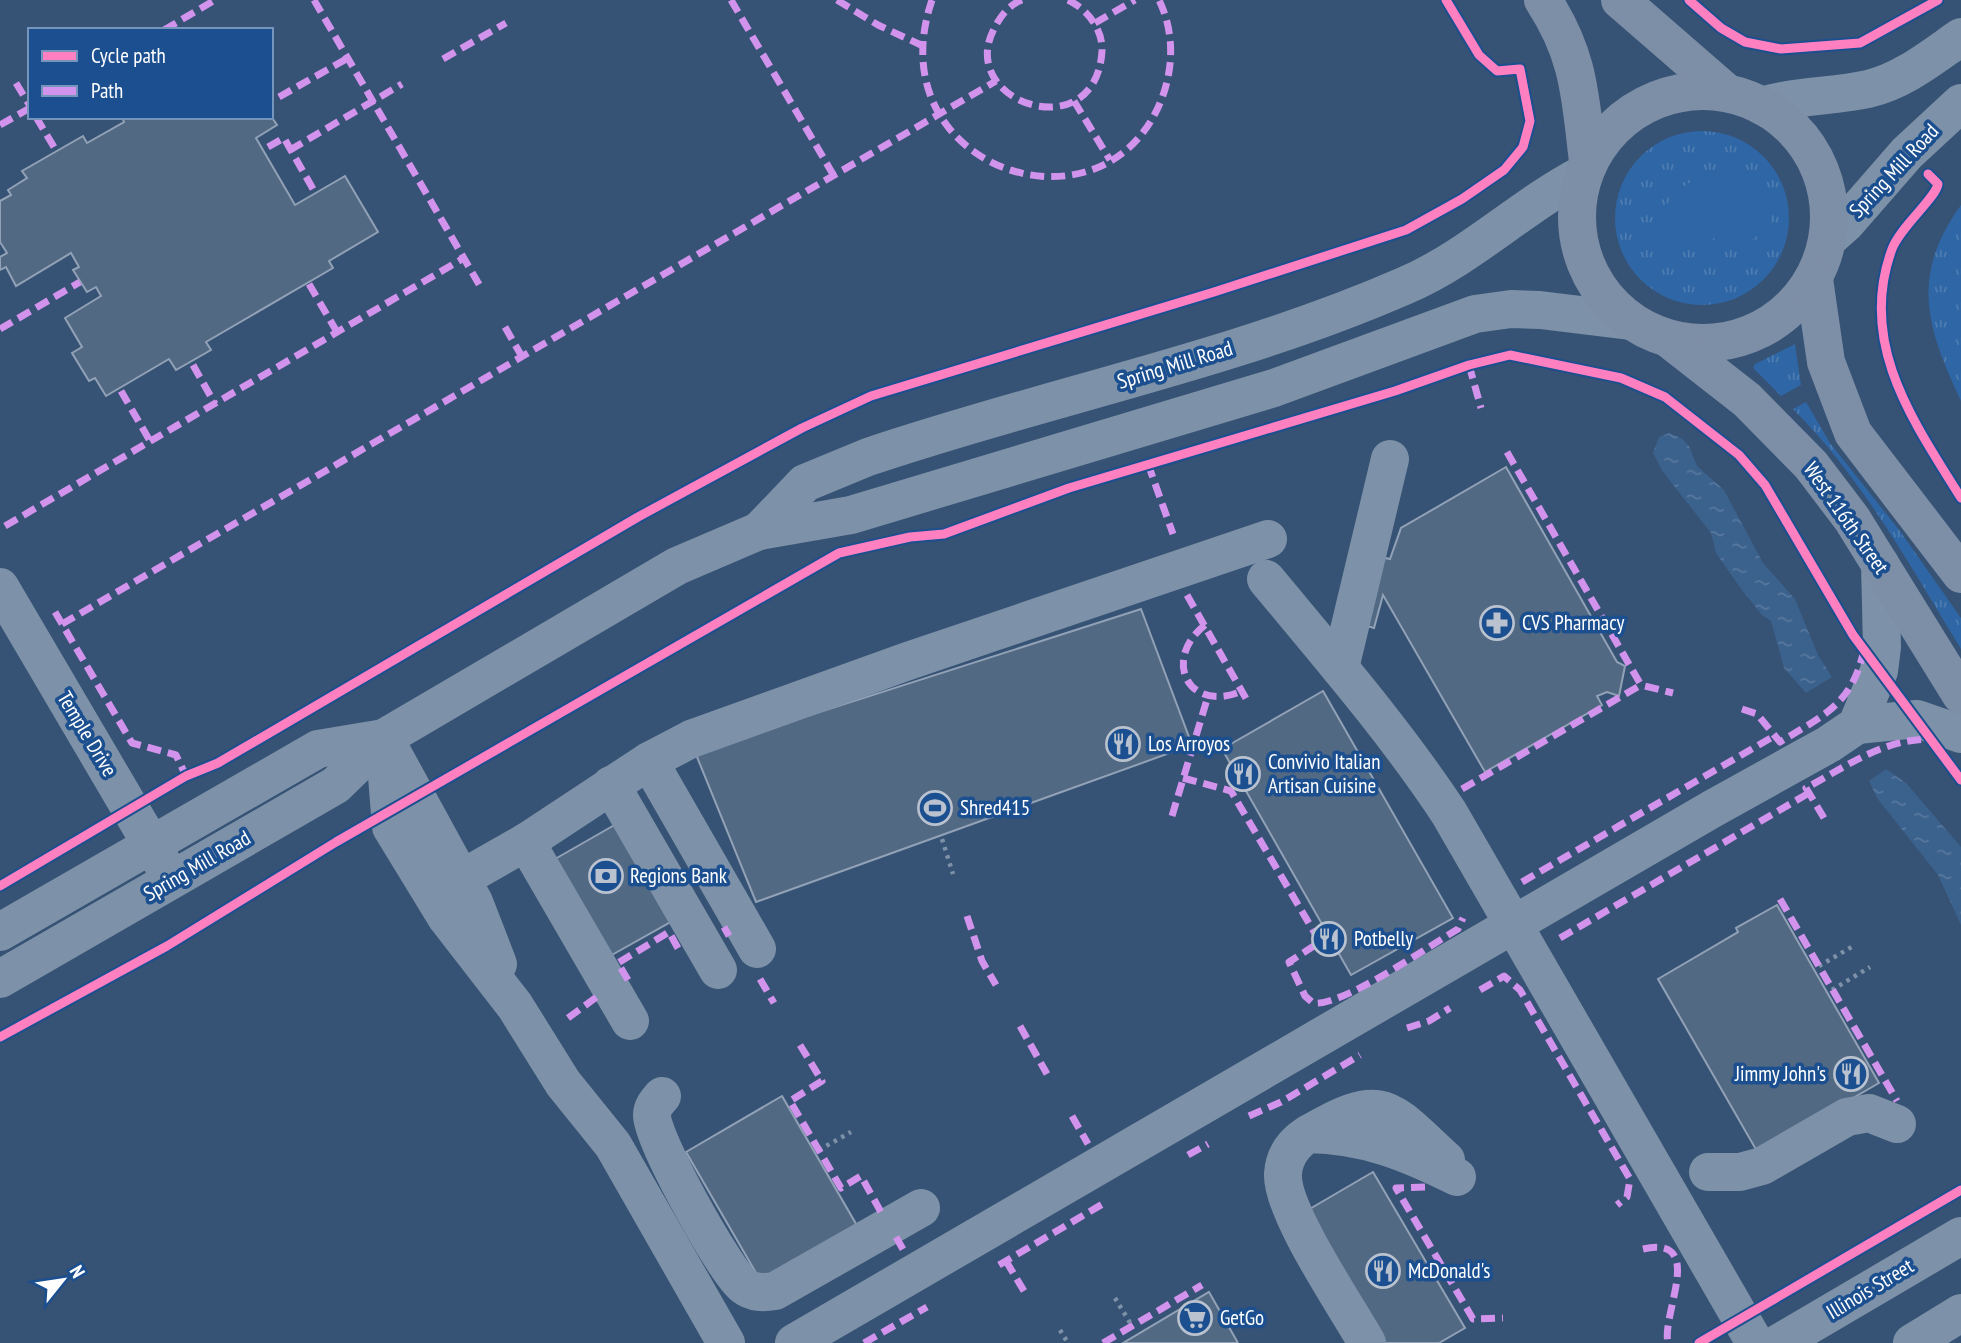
<svg xmlns="http://www.w3.org/2000/svg" width="1961" height="1343" viewBox="0 0 1961 1343" font-family="'PT Sans Narrow',sans-serif">
  <defs>
    <pattern id="grass-tufts" width="24" height="20" patternUnits="userSpaceOnUse" patternTransform="scale(1.75)"><rect width="24" height="20" fill="#2f66a5"/><path d="M3 7l-1-3M5 7V3M7 7l1-3M15 17l-1-3M17 17v-4M19 17l1-3" fill="none" stroke="#4e7db2"/></pattern>
    <pattern id="water-ripples" width="26" height="14" patternUnits="userSpaceOnUse" patternTransform="scale(1.75)"><rect width="26" height="14" fill="#3b618d"/><path d="M2 4q2-2 4 0t4 0M15 11q2-2 4 0t4 0" fill="none" stroke="#58799e"/></pattern>
  </defs>
  <rect width="100%" height="100%" fill="#365274"/>
  <g fill="url(#grass-tufts)">
    <circle cx="1702" cy="218" r="87"/>
    <path d="M1961,205V401C1926,327 1910,275 1961,205Z"/>
    <path d="M1795,344L1801,385L1781,396L1753,368L1755,364Z"/>
    <path d="M1806,402L1830,443L1900,531L1961,618V649C1910,566 1863,479 1793,409Z"/>
  </g>
  <path fill="#2f66a5" d="M1732,170C1761,176 1778,202 1768,230L1747,242L1736,240L1729,232L1657,261C1646,212 1684,171 1732,170Z"/>
  <g fill="url(#water-ripples)">
    <path d="M1669,433L1681,438L1689,446L1697,466L1724,490L1763,563L1795,599L1818,655L1832,677L1806,693L1784,668L1771,621L1762,615L1741,589L1716,553L1711,533L1663,472L1653,453L1659,437Z"/>
    <path d="M1886,769L1906,783L1961,847V925L1938,875L1877,798L1869,781Z"/>
  </g>
  <g fill="#526984" stroke="#92a2b6" stroke-width="2">
    <path d="M271,116L277,125L256,138L295,205L345,176L378,232L329,261L333,268L206,342L211,350L176,370L169,359L106,396L95,378L89,381L72,353L82,347L65,318L101,296L96,287L87,292L73,270L79,267L71,253L16,286L6,267L0,270V257L7,253L0,242V201L11,195L8,190L27,178L22,171L83,136L87,143L124,122L122,117Z"/>
    <path d="M1506,467L1617,662L1625,666L1619,696L1607,692L1597,696L1602,705L1485,772L1383,595L1374,628L1335,617L1354,551L1390,559L1401,528Z"/>
    <path d="M1141,609L1192,745L756,902L695,752Z"/>
    <path d="M1323,691L1453,918L1351,975L1222,749Z"/>
    <path d="M618,823L674,920L610,956L555,859Z"/>
    <path d="M1777,905L1879,1083L1758,1153L1658,979L1738,932L1736,928Z"/>
    <path d="M782,1096L859,1229L763,1285L686,1152Z"/>
    <path d="M1373,1172L1465,1328L1439,1343H1377L1301,1214Z"/>
    <path d="M1209,1292L1238,1343H1123Z"/>
  </g>
  <g fill="none" stroke-linecap="round" stroke-linejoin="round">
    <g stroke="#7d92a8" stroke-width="4.5" stroke-dasharray="3.5 5" stroke-linecap="butt">
      <path d="M942,839L953,874"/>
      <path d="M1819,966L1855,945"/>
      <path d="M1832,990L1870,967"/>
      <path d="M819,1150L851,1132"/>
      <path d="M1447,1274L1483,1273"/>
      <path d="M1115,1298L1132,1326"/>
      <path d="M1060,1330L1068,1343"/>
    </g>
    <g stroke="#7d92a8" stroke-width="38">
      <path d="M1762,106C1797,95 1832,97 1868,89C1903,81 1932,57 1961,37"/>
      <path d="M1828,239L1846,223L1907,153L1961,103"/>
      <path d="M759,531L805,483L868,457C1045,397 1232,361 1404,286C1470,258 1520,207 1583,174"/>
      <path d="M1266,579C1329,655 1395,731 1449,813L1755,1343"/>
      <path d="M0,587L164,866"/>
      <path d="M1340,668L1390,459"/>
      <path d="M1857,725L1917,719L1961,734"/>
      <path d="M384,738L391,827L446,917L515,1006L563,1083L613,1145L726,1343"/>
      <path d="M392,752L474,902L498,964"/>
      <path d="M649,761L757,949"/>
      <path d="M611,785L718,970"/>
      <path d="M526,842L630,1021"/>
      <path d="M461,879L526,842L649,761L691,739L908,661L1268,539"/>
      <path d="M0,932L318,749L384,738"/>
      <path d="M0,979L336,785L384,738L677,566L759,531L851,515L1274,388L1475,314L1511,309L1540,310L1630,321"/>
      <path d="M662,1096C657,1102 652,1107 652,1115C650,1136 726,1273 744,1286C753,1293 763,1293 775,1291L921,1208"/>
      <path d="M1310,1133C1384,1090 1388,1107 1446,1160"/>
      <path d="M1708,1172H1740L1762,1166L1847,1117L1869,1113L1897,1124"/>
      <path d="M794,1343L1712,809L1829,744L1857,725L1879,671L1882,647L1880,564"/>
      <path d="M1367,1343C1347,1307 1281,1211 1283,1174C1284,1156 1294,1143 1308,1134C1365,1135 1407,1152 1457,1177"/>
      <path d="M1779,1343L1961,1236"/>
      <path d="M1912,1343L1961,1313"/>
    </g>
    <g stroke="#7d8ea7" stroke-width="38">
      <path d="M1543,0C1580,57 1580,96 1588,161"/>
      <path d="M1620,0L1726,92"/>
      <circle cx="1703" cy="217" r="126"/>
      <path d="M1814,279L1826,362L1853,433L1961,574"/>
      <path d="M1669,339L1747,400L1811,465L1852,519L1961,695"/>
    </g>
    <g stroke="#d193ec" stroke-width="7" stroke-dasharray="14 7" stroke-linecap="butt">
      <path d="M314,0L480,286"/>
      <path d="M731,0L834,176"/>
      <path d="M837,0L878,25L921,45"/>
      <path d="M932,0C874,169 1106,246 1162,98C1174,66 1174,31 1159,0"/>
      <path d="M1022,0C1008,5 999,18 993,31C958,103 1096,149 1102,51C1103,29 1087,9 1068,0"/>
      <path d="M1095,23L1135,0"/>
      <path d="M164,30L215,0"/>
      <path d="M443,59L506,23"/>
      <path d="M16,83L30,106"/>
      <path d="M279,97L348,58"/>
      <path d="M1074,101L1110,160"/>
      <path d="M36,117L54,147"/>
      <path d="M0,125L30,108"/>
      <path d="M268,147L284,138L313,189"/>
      <path d="M290,150L402,84"/>
      <path d="M309,284L337,332"/>
      <path d="M505,327L521,355"/>
      <path d="M0,329L80,282"/>
      <path d="M193,365L215,404"/>
      <path d="M1469,365L1481,408"/>
      <path d="M121,391L150,441"/>
      <path d="M1507,452L1641,685L1673,693"/>
      <path d="M1148,464L1173,534"/>
      <path d="M5,526L464,258"/>
      <path d="M1187,595L1248,702"/>
      <path d="M55,612L132,743L176,755L186,776"/>
      <path d="M62,624L996,81"/>
      <path d="M1205,625C1161,660 1189,714 1242,691"/>
      <path d="M1742,709L1757,714L1780,742C1824,715 1853,704 1864,649"/>
      <path d="M1183,778L1231,791L1320,942L1289,962L1305,996L1313,1003C1342,1007 1429,946 1458,929L1463,918"/>
      <path d="M1462,789L1641,685"/>
      <path d="M1172,816L1208,696"/>
      <path d="M1824,818L1806,788C1847,766 1883,739 1931,739"/>
      <path d="M1522,882L1776,735"/>
      <path d="M1780,899L1897,1101"/>
      <path d="M967,916L982,961L996,985"/>
      <path d="M724,927L729,936"/>
      <path d="M1560,938L1809,793"/>
      <path d="M760,979L774,1003"/>
      <path d="M628,980L618,963L669,932L680,952"/>
      <path d="M1480,990L1504,976L1520,990L1630,1179L1627,1197L1617,1205"/>
      <path d="M568,1018L598,996"/>
      <path d="M1020,1026L1047,1074"/>
      <path d="M1407,1028L1429,1021L1450,1008"/>
      <path d="M800,1045L822,1081L790,1101L841,1188L861,1176L882,1214"/>
      <path d="M1072,1116L1088,1144"/>
      <path d="M1249,1116L1281,1102L1360,1055"/>
      <path d="M1188,1155L1208,1144"/>
      <path d="M1425,1187L1396,1188L1473,1319L1503,1318"/>
      <path d="M896,1237L904,1251"/>
      <path d="M1643,1249C1707,1235 1661,1314 1668,1343"/>
      <path d="M1006,1261L1024,1291"/>
      <path d="M999,1265L1106,1202"/>
      <path d="M864,1343L927,1307"/>
      <path d="M1103,1343L1202,1285"/>
    </g>
    <g stroke="#1b4f8f" stroke-width="13">
      <g id="cycleway">
        <path d="M1689,0L1721,28L1745,42L1781,49L1860,43L1938,0"/>
        <path d="M1928,174L1938,184C1936,198 1900,227 1892,249C1857,344 1914,422 1961,498"/>
        <path d="M0,886L186,776L218,763L638,517L802,428L871,396L1214,292L1406,230L1462,199L1504,170L1523,147L1530,121L1520,69L1497,71L1479,55L1446,0"/>
        <path d="M0,1037L167,946L336,842L839,553L910,537L944,534L1069,488L1395,391L1469,365L1510,355L1621,378L1665,397L1739,455L1765,485L1853,635L1961,780"/>
        <path d="M1699,1343L1961,1190"/>
      </g>
    </g>
    <use href="#cycleway" stroke="#ff80c0" stroke-width="9"/>
  </g>
  <defs>
    <g id="pharmacy-ring" transform="scale(1.75)"><circle r="9.5" fill="#1b4f8f" stroke="#b9c2ce" stroke-width="1.5"/><path d="M-2-6h4v4h4v4h-4v4h-4v-4h-4v-4h4Z" fill="#b9c2ce"/></g>
    <g id="restaurant-ring" transform="scale(1.75)"><circle r="9.5" fill="#1b4f8f" stroke="#b9c2ce" stroke-width="1.5"/><path d="M-5-6h1v4h1v-4h1v4h1v-4h1v5L-1.5 .5V6h-2V.5L-5-1ZM5-6V6H3V1.5H1.5Q1.5-4 5-6Z" fill="#b9c2ce"/></g>
    <g id="stadium-ring" transform="scale(1.75)"><circle r="9.5" fill="#1b4f8f" stroke="#b9c2ce" stroke-width="1.5"/><path d="M0-5a6.5 5 0 1 0 0 10a6.5 5 0 1 0 0-10ZM-3.5-1.8h7v3.6h-7Z" fill="#b9c2ce"/></g>
    <g id="bank-ring" transform="scale(1.75)"><circle r="9.5" fill="#1b4f8f" stroke="#b9c2ce" stroke-width="1.5"/><path d="M-6-4H6V4H-6ZM0-2.3a2.3 2.3 0 1 0 0 4.6a2.3 2.3 0 1 0 0-4.6Z" fill="#b9c2ce"/></g>
    <g id="supermarket-ring" transform="scale(1.75)"><circle r="9.5" fill="#1b4f8f" stroke="#b9c2ce" stroke-width="1.5"/><path d="M-6-5.5h2.5l.6 2H6L4.5 2H-2.5L-4.4-4H-6ZM-1.5 3.2a1.3 1.3 0 1 0 .1 0ZM3 3.2a1.3 1.3 0 1 0 .1 0Z" fill="#b9c2ce"/></g>
  </defs>
  <g fill-rule="evenodd">
    <use href="#pharmacy-ring" x="1497" y="623"/>
    <use href="#restaurant-ring" x="1123" y="744"/>
    <use href="#restaurant-ring" x="1243" y="774"/>
    <use href="#stadium-ring" x="935" y="808"/>
    <use href="#bank-ring" x="606" y="876"/>
    <use href="#restaurant-ring" x="1329" y="939"/>
    <use href="#restaurant-ring" x="1851" y="1074"/>
    <use href="#restaurant-ring" x="1383" y="1271"/>
    <use href="#supermarket-ring" x="1195" y="1318"/>
  </g>
  <g text-anchor="middle" stroke-width="7" stroke-linejoin="round" paint-order="stroke">
    <g font-size="21" fill="#fff" stroke="#1b4f8f">
      <text transform="translate(1894 171) rotate(-47)" y="7">Spring Mill Road</text>
      <text transform="translate(1175 365) rotate(-17)" y="7">Spring Mill Road</text>
      <text transform="translate(1846 518) rotate(55)" y="7">West 116th Street</text>
      <text transform="translate(87 734) rotate(59)" y="7">Temple Drive</text>
      <text transform="translate(197 866) rotate(-30)" y="7">Spring Mill Road</text>
      <text transform="translate(1870 1289) rotate(-31)" y="7">Illinois Street</text>
    </g>
    <g font-size="21" fill="#fff" stroke="#1b4f8f" text-anchor="start">
      <text x="1522" y="630">CVS Pharmacy</text>
      <text x="1148" y="751">Los Arroyos</text>
      <text x="1268" y="769">Convivio Italian<tspan x="1268" dy="24">Artisan Cuisine</tspan></text>
      <text x="960" y="815">Shred415</text>
      <text x="630" y="883">Regions Bank</text>
      <text x="1354" y="946">Potbelly</text>
      <text x="1826" y="1081" text-anchor="end">Jimmy John's</text>
      <text x="1408" y="1278">McDonald's</text>
      <text x="1220" y="1325">GetGo</text>
    </g>
  </g>
  <rect x="28" y="28" width="245" height="91" fill="#1b4f8f" stroke="#7695bc" stroke-width="2"/>
  <rect x="42" y="51" width="35" height="10" fill="#ff80c0" stroke="#7695bc" stroke-width="2"/>
  <text x="91" y="63" font-size="21" fill="#ffffff">Cycle path</text>
  <rect x="42" y="86" width="35" height="10" fill="#d193ec" stroke="#7695bc" stroke-width="2"/>
  <text x="91" y="98" font-size="21" fill="#ffffff">Path</text>
  <g transform="translate(63 1280) rotate(60)" stroke="#1b4f8f" stroke-width="5" paint-order="stroke">
  <path d="M0-5L12 26L0 18L-12 26Z" fill="#ffffff"/>
  <text y="-10" font-size="19" font-weight="bold" text-anchor="middle" fill="#ffffff">N</text>
  </g>
</svg>
